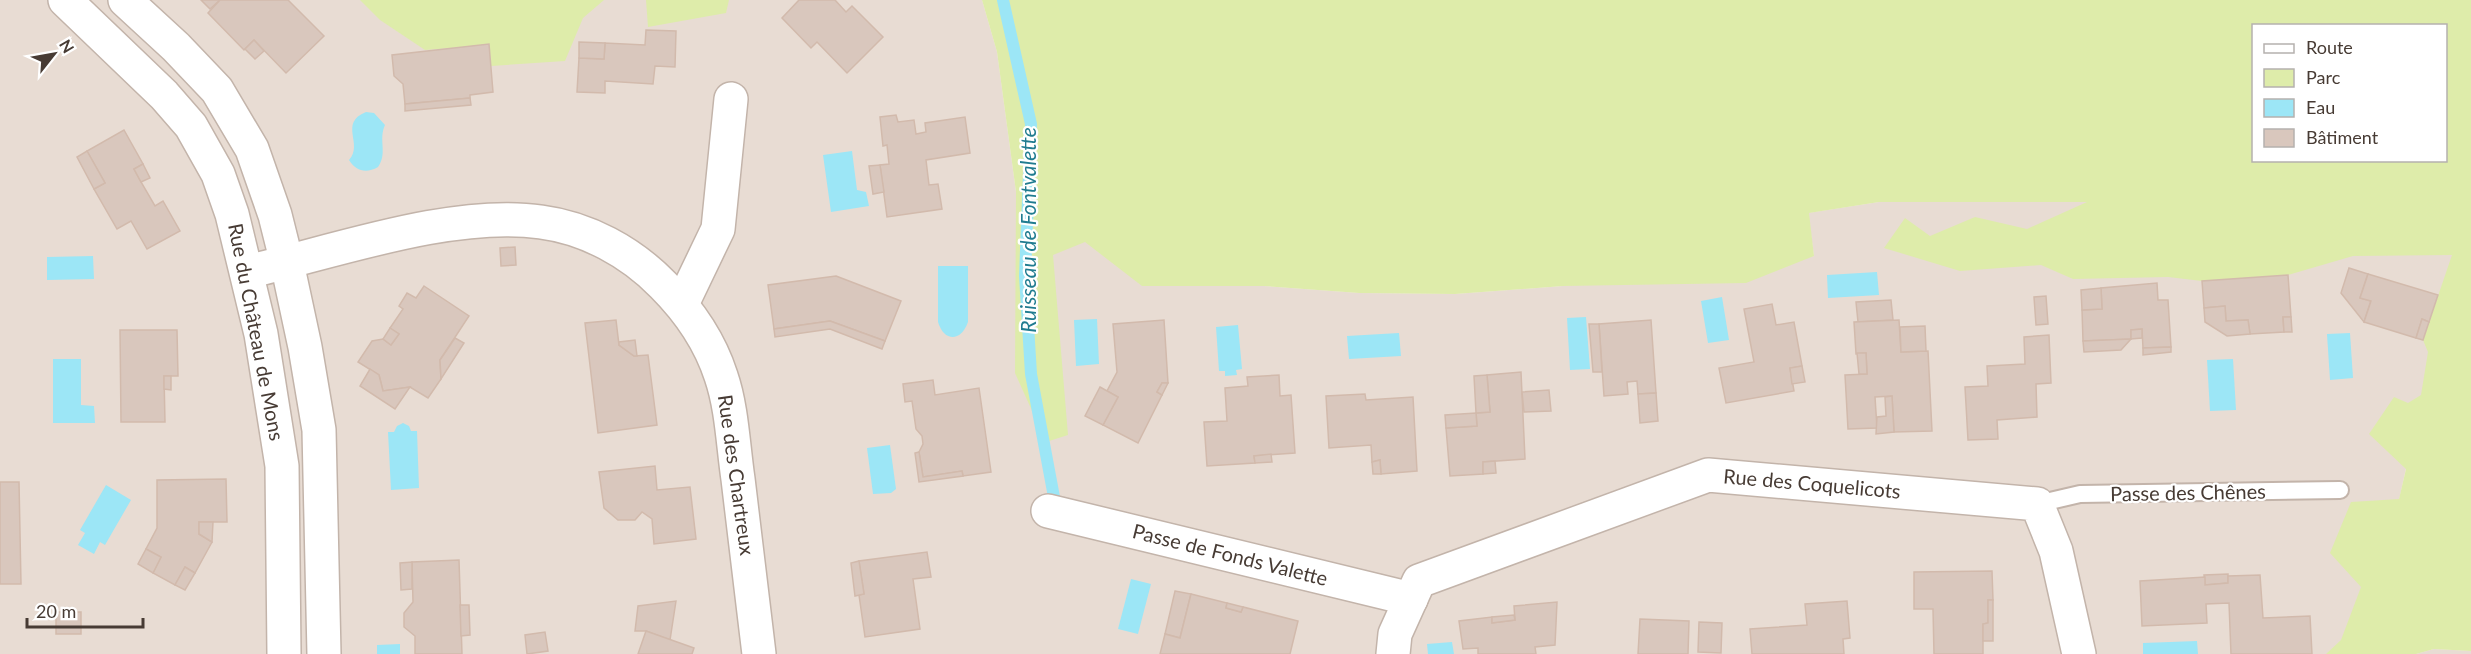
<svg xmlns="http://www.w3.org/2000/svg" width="2471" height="654" viewBox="0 0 2471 654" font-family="Lato,sans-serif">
  <rect width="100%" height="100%" fill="#f4ece5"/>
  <g fill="#e8dcd3">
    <path d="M0,0H982L997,52L1016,192L1264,286L1359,293L1455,294L1563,286L1814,256L1808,213L1879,202H2089L2453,255L2399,500L2395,654H0Z"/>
    <path d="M2434,649L2471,651V654H2416Z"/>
  </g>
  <g fill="#deecaa" fill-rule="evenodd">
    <path d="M360,0H604L583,18L565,61L491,66L489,45L425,50L380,20Z"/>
    <path d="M646,0H729L726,13L648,27Z"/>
    <path d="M982,0H2471V651L2434,649L2416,654H2326L2341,640L2361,587L2330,553L2351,502L2399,499L2406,469L2369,434L2394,397L2408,403L2421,395L2428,352L2423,340L2452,255L2353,256L2288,275L2202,281L2168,277L2073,279L2041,265L1960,271L1884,248L1905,218L1930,236L1975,217L2027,229L2087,202H1879L1809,213L1814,256L1746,283L1563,286L1455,294L1359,293L1264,286H1142L1085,242L1053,255L1068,435L1046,442L1015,373L1016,192L997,52ZM2254,26H2446V160H2254Z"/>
  </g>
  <g fill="#9ce6f6">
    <path d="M366,112L374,113L385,125C378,140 388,153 378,167C366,174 356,171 349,160C364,144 338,123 366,112Z"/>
    <path d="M852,151L857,190L866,192L869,206L831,212L823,155Z"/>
    <path d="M93,256L94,279L47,280V257Z"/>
    <path d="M938,266H968V322C961,342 944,342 938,322Z"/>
    <path d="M1877,272L1879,295L1828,298L1827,275Z"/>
    <path d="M1722,297L1729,340L1708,343L1701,301Z"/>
    <path d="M1586,317L1590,369L1570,370L1567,318Z"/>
    <path d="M1097,319L1099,364L1076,366L1074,320Z"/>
    <path d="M1238,325L1242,369L1236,370L1237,375L1225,376V371H1219L1216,327Z"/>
    <path d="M1399,333L1401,356L1349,359L1347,336Z"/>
    <path d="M2350,333L2353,378L2330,380L2327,334Z"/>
    <path d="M53,359H81V405L94,406L95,423H53Z"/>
    <path d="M2233,359L2236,410L2210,411L2207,360Z"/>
    <path d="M403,423L409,426L411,431H417L419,488L391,490L388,432H394L397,426Z"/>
    <path d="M890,445L896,489L891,493L873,494L867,448Z"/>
    <path d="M106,485L131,500L105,545L100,542L94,554L78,545L85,533L80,530Z"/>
    <path d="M1131,579L1151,584L1138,634L1118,629Z"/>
    <path d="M2197,641L2198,654H2143V643Z"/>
    <path d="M1452,642L1454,654H1428L1427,644Z"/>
    <path d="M400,644V654H377V645Z"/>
  </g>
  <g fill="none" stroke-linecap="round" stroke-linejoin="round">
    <path stroke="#9ce6f6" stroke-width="12" d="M1003,0L1031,124L1025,276L1031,374L1054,497"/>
  </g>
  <g fill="#d9c7bd" stroke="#d2baac" stroke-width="1.5">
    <path d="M201,0H220L210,9Z"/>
    <path d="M220,0H288L324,36L286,73L254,40L244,50L208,13Z"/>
    <path d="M799,0H835L846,12L852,6L883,37L847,73L817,42L811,48L782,18Z"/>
    <path d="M646,30L676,31L675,67L655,66L653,84L605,81V93L577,92L579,58L604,59L605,43L645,45Z"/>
    <path d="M254,40L264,51L255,59L245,49Z"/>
    <path d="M579,42L605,43L604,59L579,58Z"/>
    <path d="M489,44L493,92L470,95V98L405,104L403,84L394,76L392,55Z"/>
    <path d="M470,98L471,105L405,111V104Z"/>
    <path d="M896,115L898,122L914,120L916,134L926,132L925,123L965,117L970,153L926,160L929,185L938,184L942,209L887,217L880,165L889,164L887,145L883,146L880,117Z"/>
    <path d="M124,130L143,164L134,169L141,182L155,206L163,201L180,231L147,249L131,221L117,229L94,189L105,183L87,151Z"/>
    <path d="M87,151L105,183L94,189L77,157Z"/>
    <path d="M143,164L150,178L141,182L134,169Z"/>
    <path d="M880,165L884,192L873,194L869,166Z"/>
    <path d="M515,247L516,265L501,266L500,248Z"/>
    <path d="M2349,268L2368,274L2360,298L2371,301L2364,322L2341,293Z"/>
    <path d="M2368,274L2438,295L2429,322L2422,319L2416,338L2364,322L2371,301L2360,298Z"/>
    <path d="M2288,275L2291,317H2283L2284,332L2250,334L2248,320L2226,321L2225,306L2204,308L2202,281Z"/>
    <path d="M836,276L901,301L885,341L830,321L774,329L768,285Z"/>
    <path d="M2157,283L2158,300H2168L2171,347L2143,348L2142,329L2131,330V339L2083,341L2082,310L2102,309L2101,288Z"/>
    <path d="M424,286L469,316L440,360L441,379L428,398L410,387L383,391L379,375L358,362L372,341L383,339L391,345L399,334L390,328L403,309L399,306L407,293L416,298Z"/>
    <path d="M2101,288L2102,309L2082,310L2081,290Z"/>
    <path d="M2046,296L2048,324L2036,325L2034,297Z"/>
    <path d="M1891,300L1893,320L1858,322L1856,302Z"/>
    <path d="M1772,304L1776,325L1794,322L1802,366L1790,368L1794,391L1726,403L1719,368L1754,362L1744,309Z"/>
    <path d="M2225,306L2226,321L2248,320L2250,334L2227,336L2205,322L2204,308Z"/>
    <path d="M2283,317H2291L2292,332H2284Z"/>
    <path d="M2422,319L2429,322L2423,340L2416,338Z"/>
    <path d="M616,320L619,345L634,356L648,355L657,425L598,433L585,323Z"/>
    <path d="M1164,320L1168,383H1162L1157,392L1162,395L1138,443L1103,425L1118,397L1107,391L1117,372L1113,324Z"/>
    <path d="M1651,320L1656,393L1638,394L1637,381L1627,382L1628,394L1604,396L1599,324Z"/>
    <path d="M1899,320L1901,352L1928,351L1932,431L1894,432L1892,396L1875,397L1877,428L1848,429L1845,375L1867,374L1866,353L1856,354L1854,322Z"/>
    <path d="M830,321L885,341L882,349L830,329L775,337L774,329Z"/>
    <path d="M1589,324H1599L1602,372H1593Z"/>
    <path d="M1925,326L1926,351L1901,352L1900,327Z"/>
    <path d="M390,328L399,334L391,345L383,339Z"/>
    <path d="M2142,329V338L2131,339V330Z"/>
    <path d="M120,330H177L178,376H164L165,422H121Z"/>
    <path d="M2049,335L2051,383L2036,384L2037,417L1997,420L1998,439L1968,440L1965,387L1988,386L1987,366L2025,364L2024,337Z"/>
    <path d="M455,338L464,343L441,379L440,360Z"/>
    <path d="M2131,339L2121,350L2084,352L2083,341Z"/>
    <path d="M635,340L637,356H634L619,345V342Z"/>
    <path d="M2171,347V352L2143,355V348Z"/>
    <path d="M1857,353H1866L1867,374H1859Z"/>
    <path d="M1802,366L1805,382L1792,384L1790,368Z"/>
    <path d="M370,369L379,375L383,391L410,387L395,409L360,386Z"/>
    <path d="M1521,372L1525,459L1483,462V474L1450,476L1446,428L1477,426L1476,413L1490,412L1487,375Z"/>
    <path d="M1279,375L1280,396L1291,395L1295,453L1254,456L1255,463L1207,466L1204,422L1227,421L1225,388L1248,386L1247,377Z"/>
    <path d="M1487,375L1490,412L1476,413L1474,376Z"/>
    <path d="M164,376H171V390L164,389Z"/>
    <path d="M933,380L935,395L979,388L991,472L963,476L962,471L923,477L919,452L923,444L922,436L916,429L912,401L905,402L903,384Z"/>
    <path d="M1162,383H1168L1162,395L1157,392Z"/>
    <path d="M1100,387L1118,397L1103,425L1085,416Z"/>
    <path d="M1549,390L1551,411L1524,412L1522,392Z"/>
    <path d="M1656,393L1658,421L1640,423L1638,394Z"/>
    <path d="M1365,394L1366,400L1413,397L1417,471L1381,474L1380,460L1372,462L1371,445L1329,448L1326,396Z"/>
    <path d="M1892,396L1894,432L1876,434L1877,417L1886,416L1885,397Z"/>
    <path d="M1476,413L1477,426L1446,428L1445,415Z"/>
    <path d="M919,452L923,477L962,471L963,476L919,482L915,453Z"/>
    <path d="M1271,454L1272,462L1255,463L1254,456Z"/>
    <path d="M1380,460L1381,474H1373L1372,462Z"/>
    <path d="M1495,461L1496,473L1483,474V462Z"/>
    <path d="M655,466L657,490L690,487L696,539L654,544L652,519L642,512L635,520H618L604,508L599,472Z"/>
    <path d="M226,479L227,522H199V534L212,542L195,573L185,567L175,585L153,573L161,557L146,549L157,528V480Z"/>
    <path d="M0,482H19L21,584H0Z"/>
    <path d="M199,522H213L212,542L199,534Z"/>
    <path d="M146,549L161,557L153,573L138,564Z"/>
    <path d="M927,552L931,577L913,579L920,629L865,637L859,595L864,594L859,561Z"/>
    <path d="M459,560L462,654H415V636L404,627V613L413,602L412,562Z"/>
    <path d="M859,561L864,594L855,596L851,563Z"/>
    <path d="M412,562V589L401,590L400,563Z"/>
    <path d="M185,567L195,573L185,590L175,585Z"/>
    <path d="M1992,571L1993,600H1988V623L1983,624V654H1934L1933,609H1914V572Z"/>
    <path d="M2228,574V583L2205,585L2204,575Z"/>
    <path d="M2260,575L2263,618L2310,616L2312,654H2231L2229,603L2206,604L2207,623L2142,626L2140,581L2205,577V585L2228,583V576Z"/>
    <path d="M1175,591L1191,594L1180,638L1165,634Z"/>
    <path d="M1191,594L1227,603L1226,608L1241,612L1243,607L1298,621L1290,654H1160L1165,634L1180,638Z"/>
    <path d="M1988,600H1993V641H1983V624L1988,623Z"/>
    <path d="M676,601L670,640L646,631H635L638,606Z"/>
    <path d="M1847,601L1850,638L1843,639L1844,654H1752L1750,629L1807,625L1805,604Z"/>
    <path d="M1557,602L1555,645L1535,647L1536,654H1478V648L1463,649L1459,621L1492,617V623L1515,620L1514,606Z"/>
    <path d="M1227,603L1243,607L1241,612L1226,608Z"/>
    <path d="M460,605H469L470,635L461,636Z"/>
    <rect x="56" y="612" width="25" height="22"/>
    <path d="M1514,615L1515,620L1492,623V617Z"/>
    <path d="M1640,619L1689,621L1688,654H1638Z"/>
    <path d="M1699,622L1722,623L1721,653L1698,652Z"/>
    <path d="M646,631L694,648L692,654H638Z"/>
    <path d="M545,632L548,651L527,654L525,635Z"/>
  </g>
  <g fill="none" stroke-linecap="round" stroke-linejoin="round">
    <g stroke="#c3b4aa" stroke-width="20">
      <path id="lane" d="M2037,504L2080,494L2340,490"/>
    </g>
    <g stroke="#c3b4aa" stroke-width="36">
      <g id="street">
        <path d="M65,0L164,95L191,126L218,174L232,214L261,334L282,466L284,654"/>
        <path d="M125,0L176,47L217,90L252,149L275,215L287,263L305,347L319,430L324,654"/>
        <path d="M247,272C333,252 454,209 541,222C587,228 631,252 663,285C688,310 710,342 721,376C732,408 733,445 738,479C745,537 752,596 759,654"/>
        <path d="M682,304L718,229L731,99"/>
        <path d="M1048,511L1411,599"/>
        <path d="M1393,654L1395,634L1419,581L1708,475L2037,504L2056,551L2079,654"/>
      </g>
    </g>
    <use href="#lane" stroke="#fff" stroke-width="16"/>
    <use href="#street" stroke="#fff" stroke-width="33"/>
  </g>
  <g text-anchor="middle" stroke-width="4.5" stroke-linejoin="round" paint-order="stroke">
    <g font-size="20" fill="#473b34" stroke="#fff">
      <text transform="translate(256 332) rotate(79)" y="7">Rue du Château de Mons</text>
      <text transform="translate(736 475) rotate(82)" y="7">Rue des Chartreux</text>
      <text transform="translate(1812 484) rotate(5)" y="7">Rue des Coquelicots</text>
      <text transform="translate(2188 493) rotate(-1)" y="7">Passe des Chênes</text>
      <text transform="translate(1230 555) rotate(14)" y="7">Passe de Fonds Valette</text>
    </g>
    <g font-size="21" font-style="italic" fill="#207c90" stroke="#fff">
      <text transform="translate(1029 230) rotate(-90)" y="7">Ruisseau de Fontvalette</text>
    </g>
  </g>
  <rect x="2252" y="24" width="195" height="138" fill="#ffffff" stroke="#b5b1ae" stroke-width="1.5"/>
  <rect x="2264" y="44" width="30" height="9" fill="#ffffff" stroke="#b5b1ae" stroke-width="1.5"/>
  <text x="2306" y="54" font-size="18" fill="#473b34">Route</text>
  <rect x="2264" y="69" width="30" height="18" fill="#deecaa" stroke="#b5b1ae" stroke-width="1.5"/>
  <text x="2306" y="84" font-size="18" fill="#473b34">Parc</text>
  <rect x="2264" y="99" width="30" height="18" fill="#9ce6f6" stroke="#b5b1ae" stroke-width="1.5"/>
  <text x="2306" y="114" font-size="18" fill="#473b34">Eau</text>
  <rect x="2264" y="129" width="30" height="18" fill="#d9c7bd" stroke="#b5b1ae" stroke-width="1.5"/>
  <text x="2306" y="144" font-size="18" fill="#473b34">Bâtiment</text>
  <g transform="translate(54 54) rotate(59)" stroke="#ffffff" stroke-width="4.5" paint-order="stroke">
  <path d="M0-4.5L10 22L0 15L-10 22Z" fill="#473b34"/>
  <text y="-9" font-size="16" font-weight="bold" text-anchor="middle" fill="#473b34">N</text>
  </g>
  <path d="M27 618v9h116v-9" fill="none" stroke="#473b34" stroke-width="3"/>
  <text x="36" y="618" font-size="18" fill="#473b34" stroke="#ffffff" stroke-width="4.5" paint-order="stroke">20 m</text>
</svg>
